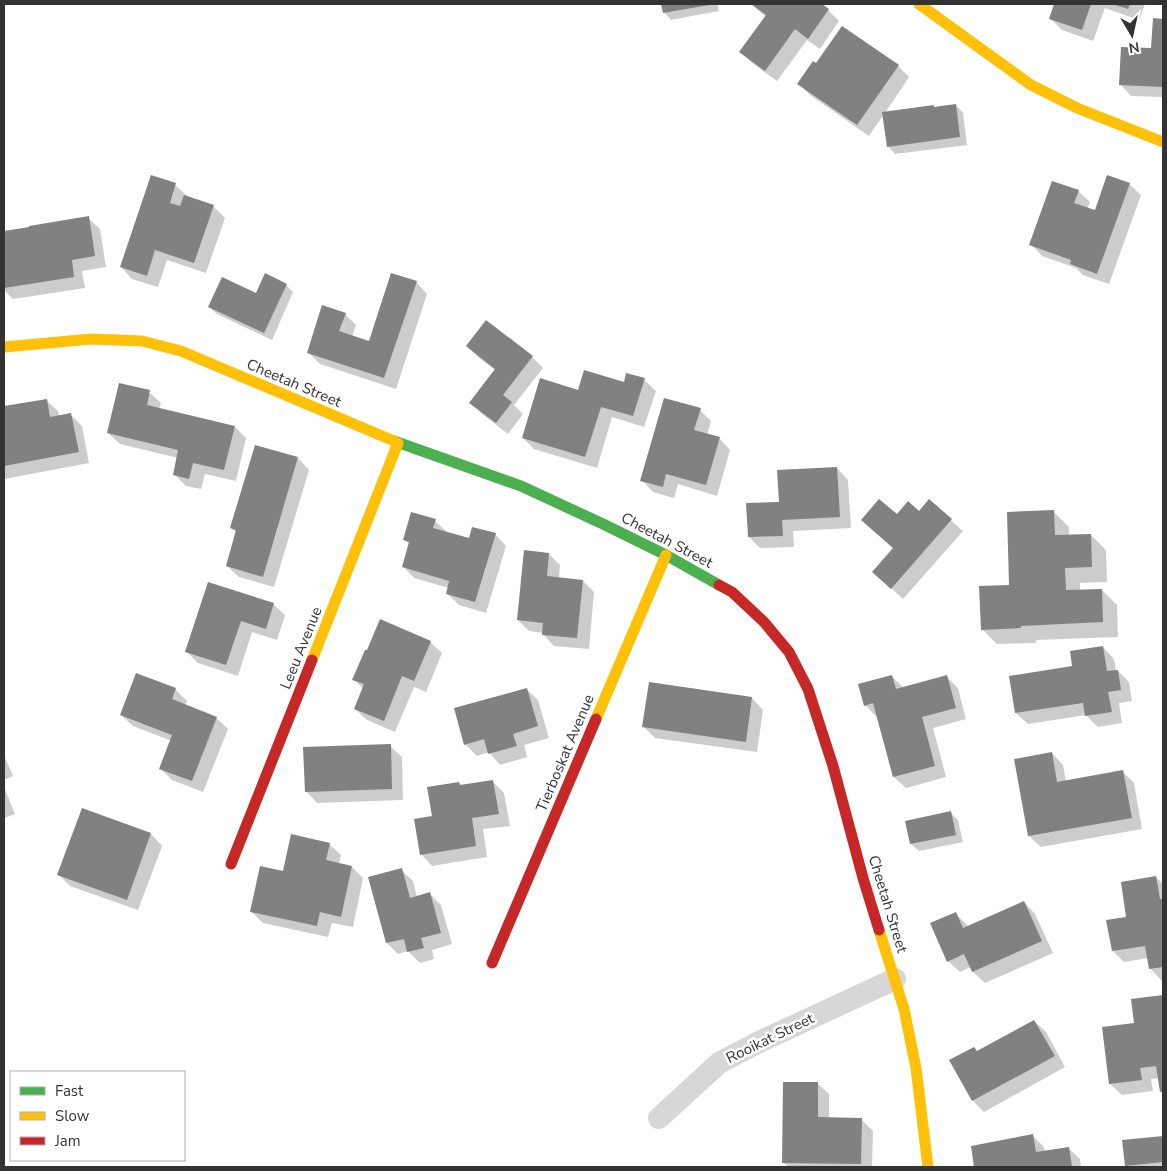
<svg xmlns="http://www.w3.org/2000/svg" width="1167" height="1171" viewBox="0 0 1167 1171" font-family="'Nunito Sans',sans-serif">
  <rect width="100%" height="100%" fill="#fff"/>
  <g fill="#0003">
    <path d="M662,4H717L719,11L671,20L664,12Z"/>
    <path d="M751,4H819L828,10L839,21L820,49L807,40L777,81L752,63L741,52L766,17Z"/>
    <path d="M1055,4H1145L1139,20L1105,8L1093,41L1062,30L1050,18Z"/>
    <path d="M1154,19L1163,20V97L1131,96L1120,84L1152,50Z"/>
    <path d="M898,66L909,77L885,113L933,106L935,108L956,105L963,113L967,145L895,154L888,146L884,114L869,136L810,95L799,84Z"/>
    <path d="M1129,184L1141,195L1109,284L1083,275L1076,268L1042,256L1031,244L1078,191L1090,202L1087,209L1095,212Z"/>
    <path d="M175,185L187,196L213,206L225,218L206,273L167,260L158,287L132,279L121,267Z"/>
    <path d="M88,218L100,229L106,267L82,271L85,288L13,299L4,290V233Z"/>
    <path d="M416,282L427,294L396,389L320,364L308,352L345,314L356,325L352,337L369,343Z"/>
    <path d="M286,285L293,292L272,340L217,314L209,307L256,294Z"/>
    <path d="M467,346L532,357L543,368L514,405L523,414L508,434L482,414L471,403L495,370L479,358Z"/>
    <path d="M644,380L656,391L644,427L612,417L597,468L534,449L523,438L579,391Z"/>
    <path d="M149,392L161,403L159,409L235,427L246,438L236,481L205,474L201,489L186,486L174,474L178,458L120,444L108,433Z"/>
    <path d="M46,400L58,411L59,417L71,415L82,426L89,463L4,479V408Z"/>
    <path d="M700,410L711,421L707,435L719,438L730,450L717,496L678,484L674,498L653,492L642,480Z"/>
    <path d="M298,458L309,470L274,587L239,577L227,566L237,533L231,528Z"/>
    <path d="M837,468L848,480L851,528L793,531L794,547L760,548L749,537L780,503Z"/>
    <path d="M929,501L963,531L903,599L874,572L894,549L862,520L920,513Z"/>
    <path d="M1054,512L1069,527V536L1091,535L1106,550L1107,582L1080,583V591L1102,590L1117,605L1118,637L1036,640V643L997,644L982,629L1011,586Z"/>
    <path d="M435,521L447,532L470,540L495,534L506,546L486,613L459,605L447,593L449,588L414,578L403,566L410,544L404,539Z"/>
    <path d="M549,554L560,565L559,578L583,581L594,592L589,649L554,646L543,634V633L529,631L518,620Z"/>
    <path d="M209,583L273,604L285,615L277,640L252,632L238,676L198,663L187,652Z"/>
    <path d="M430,642L442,653L426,692L414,687L395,732L367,720L355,709L363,689L354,679Z"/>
    <path d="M1103,647L1114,659L1116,671H1118L1129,682L1132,701L1119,703L1122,723L1098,727L1086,715L1028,724L1016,713L1074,667Z"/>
    <path d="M891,676L903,687L947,677L958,688L966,719L933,728L946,777L906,788L894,777L878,716L877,717L865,705Z"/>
    <path d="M650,683L752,698L763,710L757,752L655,738L643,726Z"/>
    <path d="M175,689L187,701L185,706L216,718L228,729L203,792L172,780L161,769L172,741L133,726L121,715Z"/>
    <path d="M526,689L538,700L549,738L524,745L527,757L500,765L489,752L477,756L465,744Z"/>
    <path d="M390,746L402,757L403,800L317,803L306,791Z"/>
    <path d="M1052,753L1063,765L1066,782L1123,772L1134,783L1142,829L1041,847L1029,836Z"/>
    <path d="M4,755L13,776L4,780Z"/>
    <path d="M493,782L504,793L510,826L483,829L487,857L432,866L421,854L433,817L459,783L462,786Z"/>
    <path d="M4,787L15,814L4,818Z"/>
    <path d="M951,813L958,820L963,842L919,851L911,844Z"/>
    <path d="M151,834L162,846L138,910L70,886L59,875Z"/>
    <path d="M329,844L341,855L339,864L352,867L363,878L353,927L332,923L328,937L263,923L251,911Z"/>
    <path d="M401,870L413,881L417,897L430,894L441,905L452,944L432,950L434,959L420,963L408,951L398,954L387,943Z"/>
    <path d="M1156,877L1163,884V980H1161L1150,968L1148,958L1124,962L1113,951L1128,918Z"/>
    <path d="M1024,902L1035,914L1053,953L985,983L973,972L971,967L960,972L948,961L955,913L967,925L968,927Z"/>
    <path d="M1163,996V1094L1161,1091L1159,1078L1151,1079L1153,1091L1122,1095L1110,1084L1103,1028L1136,1024L1133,1000Z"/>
    <path d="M1034,1021L1046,1032L1065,1067L984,1112L973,1101L951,1061L978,1052Z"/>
    <path d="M817,1083L829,1094V1119H861L873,1131L872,1167H788L784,1163Z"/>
    <path d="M1032,1135L1044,1147L1045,1152L1068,1148L1080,1159L1081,1167H975L972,1147Z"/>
    <path d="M1163,1137V1167H1128L1126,1166L1124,1141Z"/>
  </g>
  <g fill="#818181">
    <path d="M661,4H708L709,5L663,13Z"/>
    <path d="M751,4H822L829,9L808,39L795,29L765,71L739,52L766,15Z"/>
    <path d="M1054,4H1091L1082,30L1049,19Z"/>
    <path d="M1112,4H1130L1128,9Z"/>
    <path d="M1153,18L1163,19V87L1119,85L1121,47L1151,48Z"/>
    <path d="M842,26L899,65L857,125L797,84L813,61L816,63Z"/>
    <path d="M956,104L960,137L887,147L882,112L934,105V107Z"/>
    <path d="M151,175L176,183L170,203L180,206L184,195L214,205L194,263L155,250L147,276L120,267Z"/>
    <path d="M1107,175L1130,183L1097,274L1070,264L1071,260L1029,245L1052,181L1079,190L1074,203L1095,210Z"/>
    <path d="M89,216L95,256L72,260L74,277L4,288V231L29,227V226Z"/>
    <path d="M265,273L287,284L264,333L208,307L222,277L256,293Z"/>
    <path d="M391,273L417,281L384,378L307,353L322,305L346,313L339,331L369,341Z"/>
    <path d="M486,320L533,356L503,395L512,402L496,423L469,403L495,369L466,346Z"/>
    <path d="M584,370L624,382L626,373L645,378L633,416L601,407L585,457L522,438L540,378L578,390Z"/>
    <path d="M119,383L150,390L147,405L235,426L224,470L193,463L189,479L173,475L178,450L107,433Z"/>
    <path d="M664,398L701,408L694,430L720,437L706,485L666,474L663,487L640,481Z"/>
    <path d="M47,399L50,417L71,413L79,452L4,466V406Z"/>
    <path d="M255,445L298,457L263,577L226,566L236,530L230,528Z"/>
    <path d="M837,467L840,517L782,520L783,536L748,537L746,503L779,502L777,470Z"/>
    <path d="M879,499L897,514L908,501L919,511L929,499L952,519L891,589L872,572L893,548L861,520Z"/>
    <path d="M1054,510L1055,535L1091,534L1092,567L1065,568L1066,590L1102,589L1103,622L1021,626V628L981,630L979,586L1009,585L1007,512Z"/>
    <path d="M411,512L436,519L433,528L469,538L472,527L496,533L475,602L446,594L449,581L402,567L409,542L403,540Z"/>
    <path d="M524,550L549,553L547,576L583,580L577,638L542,635L543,623L517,620Z"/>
    <path d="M208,582L274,603L266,629L241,621L226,665L185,652Z"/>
    <path d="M380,619L431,641L414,681L402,676L384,721L354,709L364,684L352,680L365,650H367Z"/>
    <path d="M1103,646L1107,671L1118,670L1121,690L1108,692L1112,712L1085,716L1083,703L1015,713L1009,676L1072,666L1070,651Z"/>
    <path d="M136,673L176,688L172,699L217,717L192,781L159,769L172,735L120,715Z"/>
    <path d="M892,675L896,689L947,675L956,708L922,717L935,766L893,777L873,703L864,706L858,684Z"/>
    <path d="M649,682L752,697L746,742L642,727Z"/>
    <path d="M527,688L538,726L513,734L517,746L488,754L484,739L464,745L454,708Z"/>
    <path d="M391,744L392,789L305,792L303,747Z"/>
    <path d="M1052,752L1057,782L1123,770L1132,818L1028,836L1014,759Z"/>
    <path d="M493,780L499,814L472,818L476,846L420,855L414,819L432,816L427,787L459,782L460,785Z"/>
    <path d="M82,808L151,833L127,900L57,875Z"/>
    <path d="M951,811L956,835L910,844L905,821Z"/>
    <path d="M291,834L330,843L326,860L352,866L341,917L320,912L317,926L250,912L260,866L283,871Z"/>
    <path d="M402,868L410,898L430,892L441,933L421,938L424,948L407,952L404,939L386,943L368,877Z"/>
    <path d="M1156,876L1160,899H1163V967L1149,969L1145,946L1112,951L1106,920L1126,917L1121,882Z"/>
    <path d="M1024,901L1042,941L972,972L964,954L947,962L930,923L956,912L963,928Z"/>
    <path d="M1163,995V1091L1160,1092L1156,1066L1140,1068L1142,1080L1109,1084L1102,1027L1134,1023L1131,999Z"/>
    <path d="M1034,1020L1055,1056L972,1101L949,1060L974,1047L977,1051Z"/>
    <path d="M783,1082H818V1117L862,1118L861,1164L782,1163Z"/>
    <path d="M1033,1134L1036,1152L1069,1147L1072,1167H974L971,1146Z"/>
    <path d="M1163,1136V1162L1125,1166L1122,1140Z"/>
  </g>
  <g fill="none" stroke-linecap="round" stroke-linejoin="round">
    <path stroke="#d7d7d7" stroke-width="22" d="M659,1118L719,1063L759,1042L895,979"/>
    <path stroke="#4caf50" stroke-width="11" d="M394,441L521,486L603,524L666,555L719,585"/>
    <g stroke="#ffc107" stroke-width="11">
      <path d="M919,4L1031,85L1077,108L1163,142"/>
      <path d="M4,347L91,339L142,341L181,351L394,441"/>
      <path d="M312,660L398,443"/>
      <path d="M596,719L666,555"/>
      <path d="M879,930L904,1009L916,1068L928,1167"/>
    </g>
    <g stroke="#c62828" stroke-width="11">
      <path d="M719,585L732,592L764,622L789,652L808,689L833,766L863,878L879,930"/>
      <path d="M231,864L312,660"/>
      <path d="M492,963L596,719"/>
    </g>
  </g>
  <g text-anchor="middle" stroke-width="5" stroke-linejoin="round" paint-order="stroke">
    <g font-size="15" fill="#333" stroke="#fff">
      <text transform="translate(294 383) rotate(23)" y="5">Cheetah Street</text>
      <text transform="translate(667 540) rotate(28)" y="5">Cheetah Street</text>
      <text transform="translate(301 648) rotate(-68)" y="5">Leeu Avenue</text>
      <text transform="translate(565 753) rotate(-67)" y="5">Tierboskat Avenue</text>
      <text transform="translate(888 904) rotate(73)" y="5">Cheetah Street</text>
      <text transform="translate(770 1038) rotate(-26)" y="5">Rooikat Street</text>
    </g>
  </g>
  <rect width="1167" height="1171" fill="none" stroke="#333333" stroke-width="10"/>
  <rect x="10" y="1071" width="175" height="90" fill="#ffffff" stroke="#adadad"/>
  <rect x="20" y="1087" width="25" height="8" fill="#4caf50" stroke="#adadad"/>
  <text x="55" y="1096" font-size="15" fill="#333333">Fast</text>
  <rect x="20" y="1112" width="25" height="8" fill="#ffc107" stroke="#adadad"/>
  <text x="55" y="1121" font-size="15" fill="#333333">Slow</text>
  <rect x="20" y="1137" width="25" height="8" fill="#c62828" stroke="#adadad"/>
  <text x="55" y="1146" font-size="15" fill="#333333">Jam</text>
  <g transform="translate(1132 35) rotate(171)" stroke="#ffffff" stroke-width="4" paint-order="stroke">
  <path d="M0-4L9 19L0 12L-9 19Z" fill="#333333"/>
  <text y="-8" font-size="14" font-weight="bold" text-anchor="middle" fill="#333333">N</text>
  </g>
</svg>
